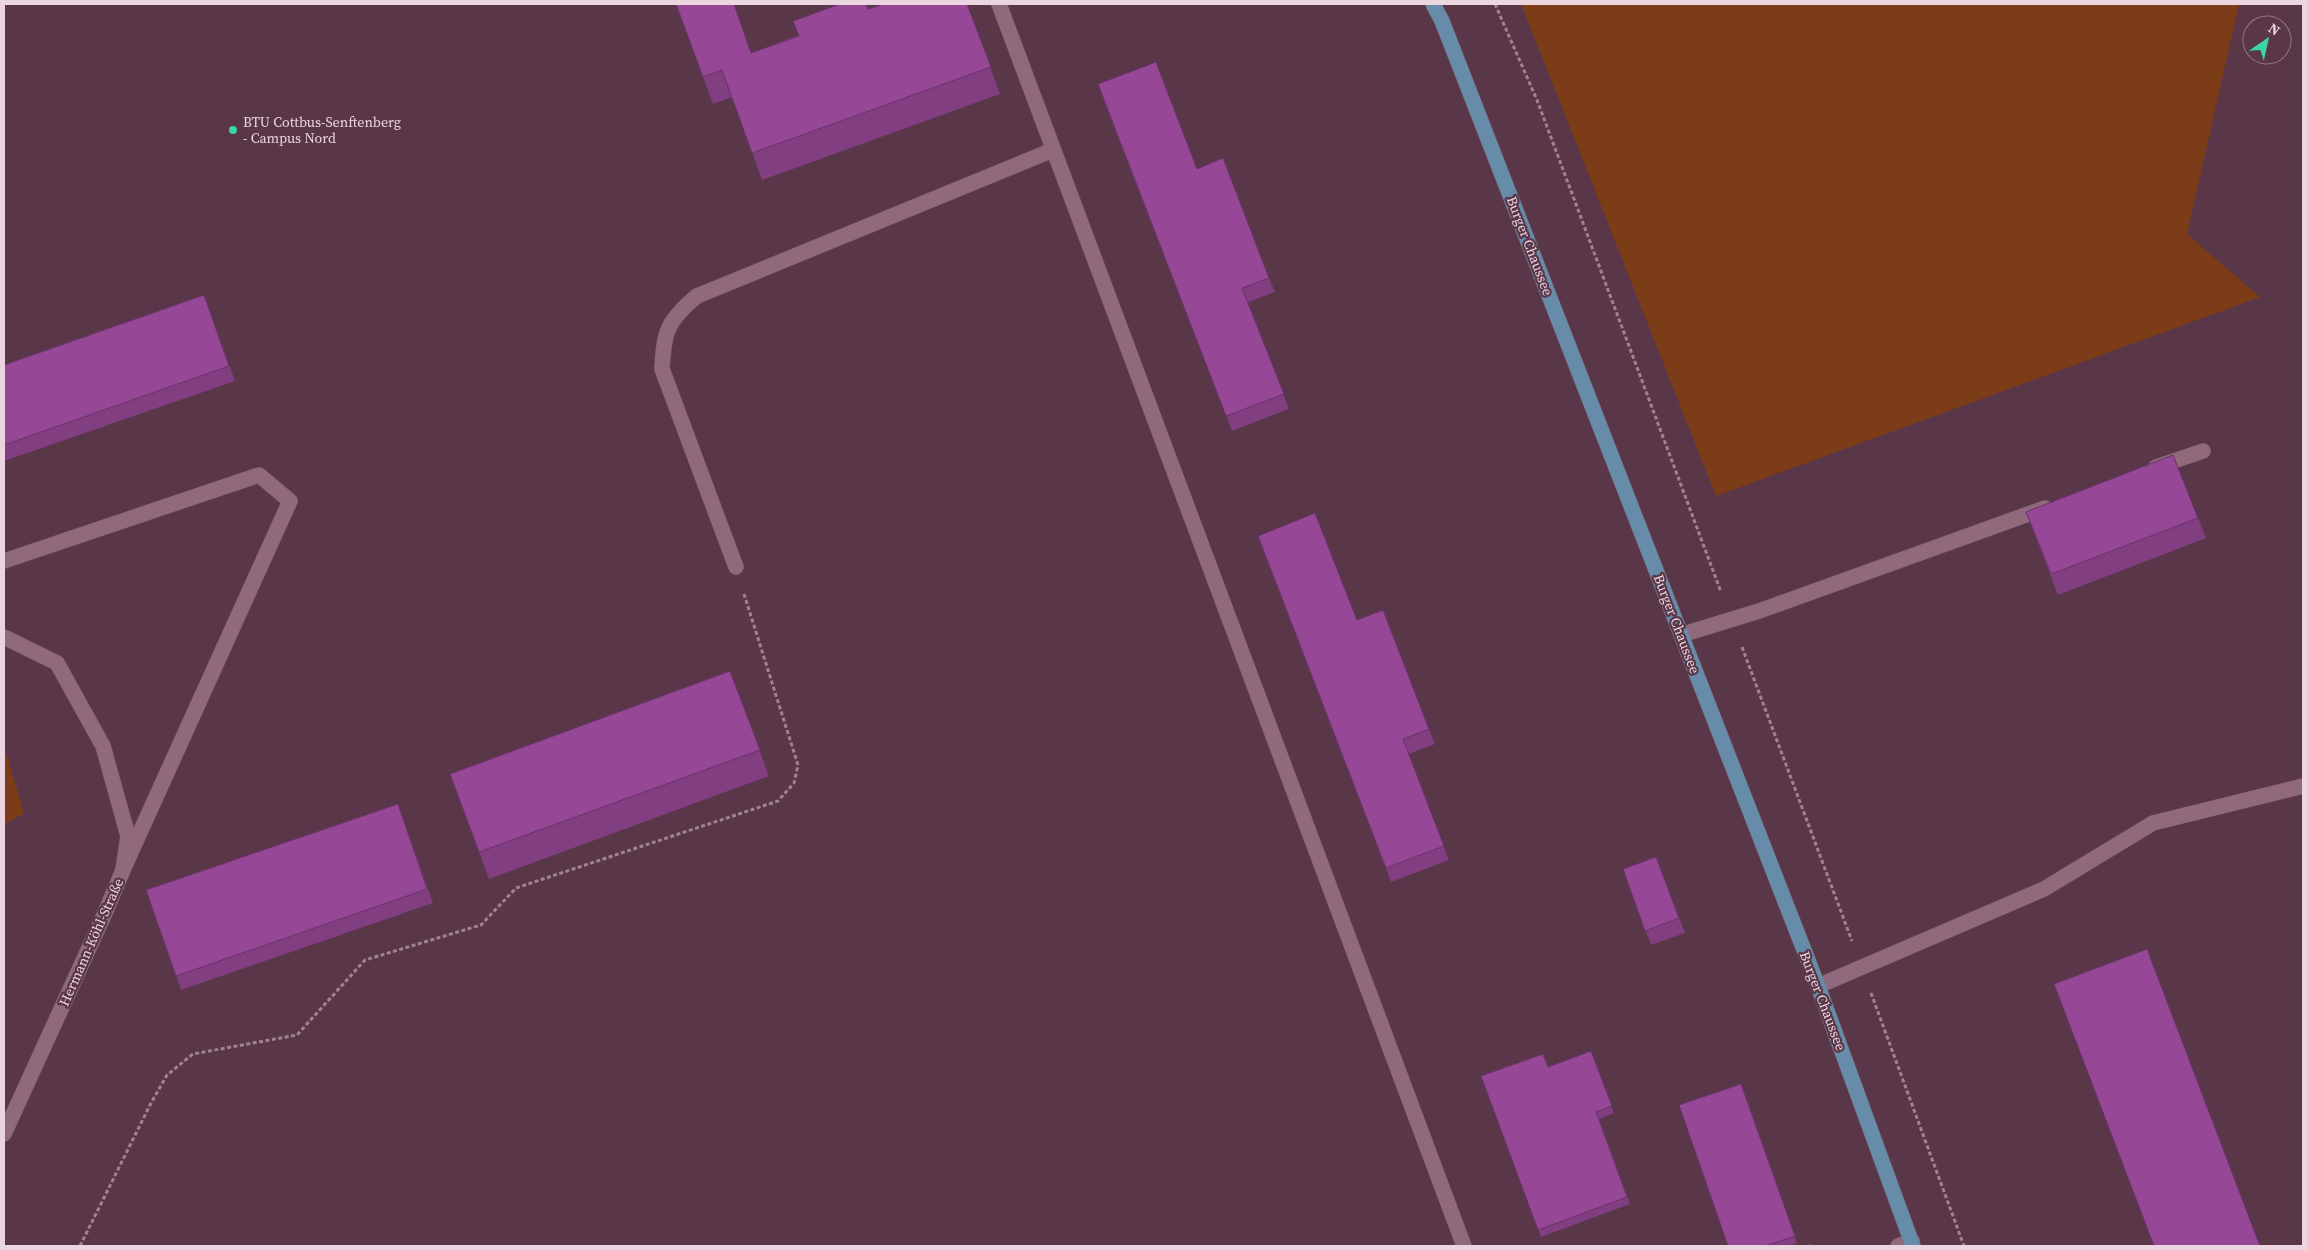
<svg xmlns="http://www.w3.org/2000/svg" width="2307" height="1250" viewBox="0 0 2307 1250" font-family="'Source Serif 4',serif">
  <rect width="100%" height="100%" fill="#593749"/>
  <g fill="#7d3c18">
    <path d="M1521,4H2239L2187,234L2260,297L1716,496Z"/>
    <path d="M4,746L24,813L4,825Z"/>
  </g>
  <g fill="none" stroke-linecap="round" stroke-linejoin="round">
    <g stroke="#755867" stroke-width="16">
      <g id="minor">
        <path d="M999,4L1464,1246"/>
        <path d="M2156,467L2203,451"/>
        <path d="M4,561L259,475L290,501L123,870"/>
        <path d="M736,567L662,369C664,331 667,321 697,296L1053,150"/>
        <path d="M1681,635L1759,611L2045,508"/>
        <path d="M4,637L57,663L103,746L128,836L123,870L105,913L4,1134"/>
        <path d="M1818,986L2044,889L2153,823L2303,786"/>
        <path d="M1898,1246L1912,1241"/>
      </g>
    </g>
    <g stroke="#755867" stroke-width="16">
      <path id="major" d="M1433,4L1442,21L1818,986L1913,1246"/>
    </g>
    <g stroke="#9f8391" stroke-width="3" stroke-dasharray="4 2.5" stroke-linecap="butt">
      <path d="M1495,4L1537,100L1721,592"/>
      <path d="M1742,647L1852,941"/>
      <path d="M1871,993L1964,1246"/>
      <path d="M1809,1245L1810,1246"/>
      <path d="M80,1246L151,1103L167,1075L193,1054L297,1035L365,960L481,925L516,888L778,801L794,783L798,765L744,594"/>
    </g>
    <use href="#minor" stroke="#90697c" stroke-width="15"/>
    <use href="#major" stroke="#668ca9" stroke-width="15"/>
  </g>
  <g fill="#813e81">
    <path d="M676,4L751,53L868,9L967,4L1000,94L762,180L732,97L713,104Z"/>
    <path d="M1103,99L1197,169L1269,278L1275,292L1248,302L1289,409L1232,431Z"/>
    <path d="M204,295L235,381L4,461V365Z"/>
    <path d="M2026,512L2198,518L2206,538L2058,595Z"/>
    <path d="M1263,550L1357,620L1429,729L1435,744L1408,754L1449,860L1391,882Z"/>
    <path d="M730,671L769,776L489,879L450,774Z"/>
    <path d="M398,804L433,903L181,990L146,890Z"/>
    <path d="M1656,857L1685,933L1651,945L1623,869Z"/>
    <path d="M1591,1051L1614,1113L1599,1119L1630,1204L1541,1237L1481,1076L1548,1067Z"/>
    <path d="M1741,1084L1797,1243L1789,1246H1728Z"/>
  </g>
  <g fill="#964896" stroke="#693269">
    <path d="M676,4H734L751,53L799,36L793,21L840,4H866L868,9L883,4H967L991,67L752,153L722,70L703,77Z"/>
    <path d="M1156,62L1197,169L1223,158L1269,278L1242,288L1284,394L1226,416L1098,84Z"/>
    <path d="M204,295L229,366L4,445V365Z"/>
    <path d="M2173,455L2198,518L2051,574L2026,512Z"/>
    <path d="M1315,513L1357,620L1383,610L1429,729L1403,739L1444,846L1386,868L1258,536Z"/>
    <path d="M730,671L760,750L479,852L450,774Z"/>
    <path d="M398,804L427,889L176,976L146,890Z"/>
    <path d="M1656,857L1679,918L1645,931L1623,869Z"/>
    <path d="M2147,949L2260,1246H2154L2054,984Z"/>
    <path d="M1591,1051L1612,1106L1596,1112L1627,1197L1538,1230L1481,1076L1543,1054L1548,1067Z"/>
    <path d="M1741,1084L1795,1236L1765,1246H1728L1679,1105Z"/>
  </g>
  <circle fill="#3ad4a5" stroke="#593749" stroke-width="2" cx="233" cy="130" r="5"/>
  <g text-anchor="middle" stroke-width="4.5" stroke-linejoin="round" paint-order="stroke">
    <g font-size="14" fill="#ebd5df" stroke="#593749" text-anchor="start">
      <text x="243" y="127">BTU Cottbus-Senftenberg<tspan x="243" dy="16">- Campus Nord</tspan></text>
    </g>
    <g font-size="14" fill="#ebd5df" stroke="#593749">
      <text transform="translate(1530 246) rotate(69)" y="5">Burger Chaussee</text>
      <text transform="translate(1677 624) rotate(69)" y="5">Burger Chaussee</text>
      <text transform="translate(91 942) rotate(-66)" y="5">Hermann-Köhl-Straße</text>
      <text transform="translate(1823 1001) rotate(69)" y="5">Burger Chaussee</text>
    </g>
  </g>
  <rect width="2307" height="1250" fill="none" stroke="#ebd5df" stroke-width="10"/>
  <g transform="translate(2267 40) rotate(34)"><circle r="24" fill="#593749" stroke="#937685"/>
  <path d="M0-4L9 19L0 12L-9 19Z" fill="#3ad4a5"/>
  <text y="-8" font-size="14" font-weight="bold" text-anchor="middle" fill="#ebd5df">N</text>
  </g>
</svg>
